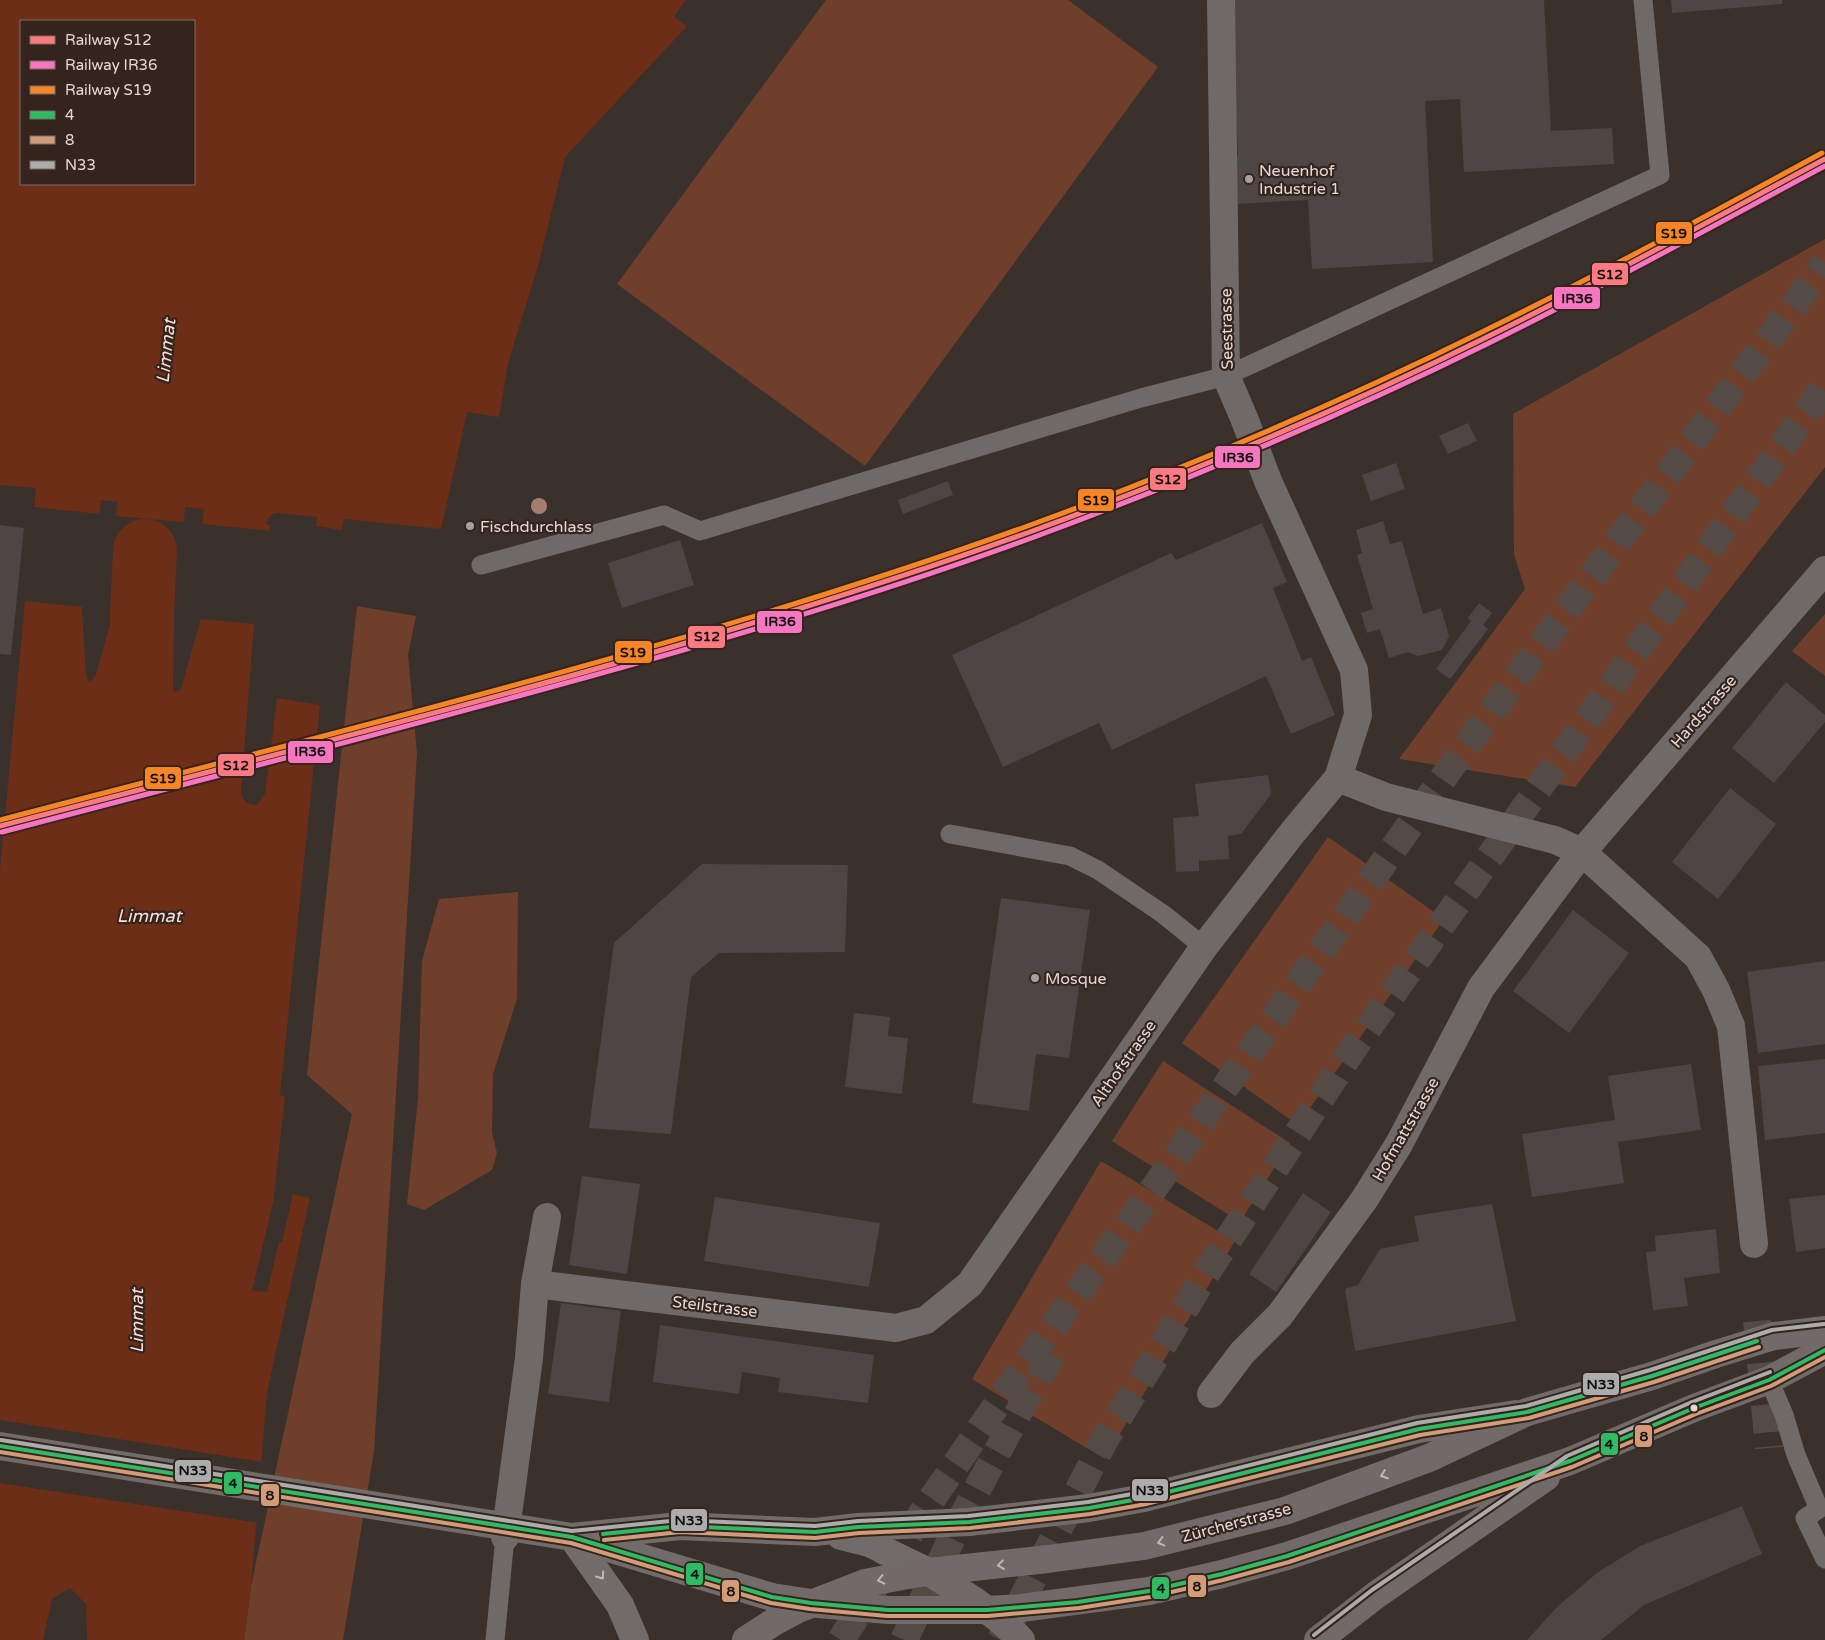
<svg xmlns="http://www.w3.org/2000/svg" width="1825" height="1640" viewBox="0 0 1825 1640" font-family="'Varela Round',sans-serif">
  <rect width="100%" height="100%" fill="#3a312d"/>
  <g fill="#703f2c">
    <path d="M826,0H1068L1158,67L865,466L617,284Z"/>
    <path d="M1825,239V467L1575,787L1399,759L1525,589L1514,554L1513,414Z"/>
    <path d="M357,606L416,616L408,655L417,753L374,1451L343,1640H244L251,1586L352,1114L307,1075Z"/>
    <path d="M1825,614V676L1792,651Z"/>
    <path d="M1328,837L1444,919L1298,1125L1182,1043Z"/>
    <path d="M518,892L517,999L493,1074L492,1132L497,1153L492,1170L424,1210L407,1204L418,1099L422,961L439,899Z"/>
    <path d="M1163,1061L1290,1143L1240,1222L1112,1141Z"/>
    <path d="M1101,1161L1235,1241L1105,1459L972,1379Z"/>
  </g>
  <g fill="#6c2e16" fill-rule="evenodd">
    <path d="M0,0H686L674,17L687,26L565,157L538,266L508,363L499,417L467,412L441,529L344,519L342,530L316,526L317,517L276,513C270,515 268,518 266,524L270,525V531L202,524L204,509L185,507L184,522L116,516L118,502L101,500L99,514L34,507L36,488L0,485ZM194,21V184H21V21Z"/>
    <path d="M25,601L82,607L86,674L87,679L90,682L96,675L114,610L168,615L171,684L172,689L176,692L180,690L182,685L201,619L254,624L241,792C244,802 247,805 257,805L265,794L277,698L320,705L280,1095L285,1096L273,1203L252,1291L267,1292L279,1242H282L293,1194L310,1198L267,1392L251,1586L244,1640H87L86,1604L70,1588L52,1599L43,1640H0V870Z"/>
  </g>
  <path fill="#3a312d" d="M0,1420L263,1462L259,1523L0,1483Z"/>
  <g fill="none" stroke-linecap="round" stroke-linejoin="round">
    <path stroke="#6c2e16" stroke-width="64" d="M141,700L142,613L145,551"/>
  </g>
  <g fill="#4e4644">
    <path d="M1230,0H1544L1551,131L1612,128L1614,164L1464,172L1460,99L1425,101L1433,262L1312,269L1308,200L1235,204L1232,156L1238,155Z"/>
    <path d="M1671,0H1782V4L1672,13Z"/>
    <path d="M1468,423L1477,441L1448,454L1439,436Z"/>
    <path d="M1396,463L1405,489L1371,501L1362,475Z"/>
    <path d="M948,481L953,495L903,514L898,500Z"/>
    <path d="M1383,521L1390,544L1402,541L1423,614L1441,608L1449,636L1442,650L1418,656L1408,652L1389,658L1380,629L1367,633L1361,613L1373,609L1357,555L1362,553L1356,530Z"/>
    <path d="M1262,523L1287,582L1273,588L1302,661L1311,657L1335,715L1291,734L1266,676L1112,750L1099,723L1003,767L952,655L1171,553L1176,560Z"/>
    <path d="M0,525L24,528L11,655L0,654Z"/>
    <path d="M680,540L694,585L622,608L608,563Z"/>
    <path d="M1479,603L1492,613L1483,625L1488,629L1450,679L1436,669L1471,621L1468,618Z"/>
    <path d="M1786,682L1825,715V722L1774,783L1732,748Z"/>
    <path d="M1268,775L1271,794L1241,834L1228,836L1229,859L1199,861V871L1176,872L1173,818L1199,816L1195,784Z"/>
    <path d="M1730,788L1776,824L1718,899L1672,862Z"/>
    <path d="M702,864L848,865L845,952L719,953L691,977L671,1134L589,1128L614,943Z"/>
    <path d="M1001,898L1090,910L1069,1058L1036,1054L1029,1111L972,1103Z"/>
    <path d="M1573,910L1629,953L1569,1033L1513,991Z"/>
    <path d="M1825,961V1044L1758,1053L1747,972Z"/>
    <path d="M854,1013L890,1017L888,1036L908,1038L902,1094L845,1087Z"/>
    <path d="M1825,1059V1133L1765,1140L1758,1066Z"/>
    <path d="M1691,1064L1701,1130L1618,1142L1624,1183L1532,1197L1522,1134L1615,1120L1608,1076Z"/>
    <path d="M582,1176L640,1184L627,1274L569,1265Z"/>
    <path d="M1303,1193L1331,1212L1276,1292L1249,1274Z"/>
    <path d="M1825,1195V1248L1796,1252L1789,1199Z"/>
    <path d="M715,1197L880,1223L869,1287L704,1261Z"/>
    <path d="M1492,1204L1516,1321L1355,1351L1345,1289L1358,1285L1380,1249L1419,1241L1414,1216Z"/>
    <path d="M1716,1229L1720,1273L1684,1278L1688,1306L1653,1310L1646,1252L1656,1251L1655,1236Z"/>
    <path d="M561,1303L621,1311L609,1402L548,1394Z"/>
    <path d="M660,1325L874,1355L868,1403L778,1392L780,1378L742,1372L739,1394L653,1382Z"/>
    <path d="M1742,1506L1762,1554L1644,1605L1601,1640H1527L1558,1606L1597,1573L1640,1546Z"/>
  </g>
  <g fill="none" stroke-linecap="round" stroke-linejoin="round">
    <path stroke="#544a46" stroke-width="28" stroke-dasharray="28 14" stroke-linecap="butt" d="M1757,1321L1769,1448"/>
    <g stroke="#544a46" stroke-width="28" stroke-dasharray="28 14" stroke-linecap="butt">
      <path d="M841,1640L929,1503L1025,1364L1140,1208L1463,750L1825,263"/>
      <path d="M904,1640L958,1525L1023,1404L1053,1353"/>
      <path d="M1001,1640L1104,1441L1209,1269L1353,1049L1825,386"/>
    </g>
    <g stroke="#6f6a68" stroke-width="19">
      <path d="M481,565L664,515L700,531L1141,398L1226,376L1660,175L1643,0"/>
      <path d="M950,834L1070,856L1098,870L1163,914L1204,947"/>
      <path d="M1769,1380L1784,1415L1796,1455L1819,1509L1805,1518L1825,1559"/>
      <path d="M495,1640L505,1537"/>
    </g>
    <g stroke="#6f6a68" stroke-width="28">
      <path d="M1338,778L1386,797L1555,840L1582,852L1698,957L1716,990L1731,1026L1754,1244"/>
      <path d="M535,1284L896,1328L926,1320L970,1284L1204,947L1293,832L1338,778L1358,715L1354,670L1268,481L1244,418L1226,376L1221,0"/>
      <path d="M1211,1394L1242,1353L1280,1315L1364,1200L1399,1144L1481,988L1582,852L1825,570"/>
      <path d="M505,1537L529,1358L535,1284L547,1217"/>
    </g>
    <g stroke="#716c69" stroke-width="28">
      <path d="M0,1446L572,1537L772,1597L811,1603"/>
      <path d="M841,1536L869,1543L929,1572"/>
      <path d="M572,1537L680,1526L815,1532L858,1527L969,1522L1089,1508L1144,1498L1419,1429L1516,1414"/>
      <path d="M572,1537L620,1605L635,1640"/>
    </g>
    <g stroke="#716a68" stroke-width="28">
      <path d="M929,1572C961,1592 995,1612 1021,1640"/>
      <path d="M818,1604L888,1610H987L1021,1608L1149,1591L1222,1574L1287,1556L1570,1461L1694,1408L1769,1380L1825,1350"/>
      <path d="M746,1640L774,1622L798,1609L865,1583L919,1573L1048,1559L1144,1546L1285,1511L1429,1458L1527,1412L1652,1376L1716,1354L1774,1336L1825,1330"/>
      <path d="M1318,1640L1376,1595L1546,1477"/>
    </g>
    <g stroke="#35241e" stroke-width="8">
      <g id="bus-1">
        <path d="M0,1446L572,1537L772,1597L811,1603L888,1610H987L1078,1602L1149,1591L1222,1574L1287,1556L1570,1461L1694,1408L1769,1380L1825,1350"/>
        <path d="M603,1534L680,1526L815,1532L858,1527L969,1522L1089,1508L1144,1498L1419,1429L1527,1412L1652,1376L1757,1341"/>
      </g>
    </g>
    <g stroke="#35241e" stroke-width="8">
      <g id="bus-2">
        <path d="M0,1452L571,1543L771,1603L810,1609L887,1616H988L1079,1608L1150,1597L1223,1580L1289,1562L1572,1467L1696,1414L1771,1386L1825,1357"/>
        <path d="M604,1540L680,1532L815,1538L859,1533L970,1528L1090,1514L1146,1504L1420,1435L1529,1418L1654,1382L1759,1347"/>
      </g>
    </g>
    <g stroke="#35241e" stroke-width="8">
      <g id="bus-3">
        <path d="M1,1440L572,1531L680,1520L815,1526L858,1521L968,1516L1088,1502L1143,1492L1417,1423L1526,1406L1650,1370L1772,1330L1824,1324"/>
        <path d="M1314,1635L1372,1590L1567,1456L1692,1402L1770,1372"/>
      </g>
    </g>
    <use href="#bus-1" stroke="#2ebb63" stroke-width="4"/>
    <use href="#bus-2" stroke="#d29c79" stroke-width="4"/>
    <use href="#bus-3" stroke="#acacac" stroke-width="4"/>
    <g stroke="#35241e" stroke-width="9">
      <path id="rail-1" d="M0,826C344,736 692,653 1027,533C1183,476 1338,411 1487,337C1601,281 1713,219 1825,159"/>
    </g>
    <g stroke="#35241e" stroke-width="9">
      <path id="rail-2" d="M2,832C175,787 349,742 522,695C695,648 869,598 1037,536C1190,479 1341,416 1487,344C1601,288 1713,226 1825,166"/>
    </g>
    <g stroke="#35241e" stroke-width="9">
      <path id="rail-3" d="M0,820C344,730 691,647 1025,527C1182,470 1335,405 1484,331C1598,275 1710,214 1822,153"/>
    </g>
    <use href="#rail-1" stroke="#fd7b80" stroke-width="5"/>
    <use href="#rail-2" stroke="#f776bf" stroke-width="5"/>
    <use href="#rail-3" stroke="#f68525" stroke-width="5"/>
  </g>
  <circle fill="#a47d70" cx="539" cy="506" r="8"/>
  <defs><path id="oneway-chevron" d="M-2-3.5L2.5 0L-2 3.5" fill="none" stroke-width="1.6" stroke-linecap="round" stroke-linejoin="round" transform="scale(1.25)"/></defs>
  <g stroke="#c2b7b4">
    <use href="#oneway-chevron" transform="translate(1384 1475) rotate(160)"/>
    <use href="#oneway-chevron" transform="translate(1161 1542) rotate(166)"/>
    <use href="#oneway-chevron" transform="translate(1001 1565) rotate(173)"/>
    <use href="#oneway-chevron" transform="translate(881 1580) rotate(167)"/>
  </g>
  <use stroke="#c2b8b4" href="#oneway-chevron" transform="translate(601 1576) rotate(55)"/>
  <g fill="#a89e9a" stroke="#35241e" stroke-width="2">
    <circle cx="1249" cy="179" r="5"/>
    <circle cx="470" cy="526" r="5"/>
    <circle cx="1035" cy="978" r="5"/>
  </g>
  <circle fill="#e4d8d4" stroke="#35241e" stroke-width="2" cx="1694" cy="1408" r="4.5"/>
  <g text-anchor="middle" stroke-width="4.5" stroke-linejoin="round" paint-order="stroke">
    <g font-size="16" fill="#e4d8d4" stroke="#35241e" text-anchor="start">
      <text x="1259" y="176">Neuenhof<tspan x="1259" dy="18">Industrie 1</tspan></text>
      <text x="480" y="532">Fischdurchlass</text>
      <text x="1045" y="984">Mosque</text>
    </g>
    <g font-size="16" fill="#e4d8d4" stroke="#35241e">
      <text transform="translate(1226 329) rotate(-91)" y="6">Seestrasse</text>
      <text transform="translate(1703 711) rotate(-49)" y="6">Hardstrasse</text>
      <text transform="translate(1123 1063) rotate(-55)" y="6">Althofstrasse</text>
      <text transform="translate(1405 1129) rotate(-60)" y="6">Hofmattstrasse</text>
      <text transform="translate(715 1306) rotate(7)" y="6">Steilstrasse</text>
      <text transform="translate(1236 1522) rotate(-15)" y="6">Zürcherstrasse</text>
    </g>
    <g font-size="18" font-style="italic" fill="#f5dfd7" stroke="#35241e">
      <text transform="translate(166 351) rotate(-84)" y="6">Limmat</text>
      <text x="149" y="922">Limmat</text>
      <text transform="translate(137 1321) rotate(-90)" y="6">Limmat</text>
    </g>
  </g>
  <g stroke="#35241e" stroke-width="2">
    <rect x="1655" y="221" width="38" height="24" rx="5" fill="#f68525"/>
    <rect x="1591" y="262" width="38" height="24" rx="5" fill="#fd7b80"/>
    <rect x="1553" y="286" width="48" height="24" rx="5" fill="#f776bf"/>
    <rect x="1214" y="445" width="47" height="24" rx="5" fill="#f776bf"/>
    <rect x="1149" y="467" width="38" height="24" rx="5" fill="#fd7b80"/>
    <rect x="1077" y="488" width="38" height="24" rx="5" fill="#f68525"/>
    <rect x="756" y="610" width="47" height="24" rx="5" fill="#f776bf"/>
    <rect x="687" y="625" width="39" height="24" rx="5" fill="#fd7b80"/>
    <rect x="614" y="640" width="39" height="24" rx="5" fill="#f68525"/>
    <rect x="287" y="740" width="47" height="24" rx="5" fill="#f776bf"/>
    <rect x="217" y="753" width="38" height="24" rx="5" fill="#fd7b80"/>
    <rect x="144" y="766" width="38" height="24" rx="5" fill="#f68525"/>
    <rect x="1582" y="1372" width="38" height="24" rx="5" fill="#acacac"/>
    <rect x="1634" y="1424" width="19" height="24" rx="5" fill="#d29c79"/>
    <rect x="1600" y="1432" width="19" height="24" rx="5" fill="#2ebb63"/>
    <rect x="174" y="1459" width="38" height="24" rx="5" fill="#acacac"/>
    <rect x="223" y="1471" width="20" height="24" rx="5" fill="#2ebb63"/>
    <rect x="1131" y="1478" width="38" height="24" rx="5" fill="#acacac"/>
    <rect x="260" y="1483" width="20" height="24" rx="5" fill="#d29c79"/>
    <rect x="670" y="1508" width="38" height="24" rx="5" fill="#acacac"/>
    <rect x="685" y="1562" width="19" height="24" rx="5" fill="#2ebb63"/>
    <rect x="1187" y="1574" width="20" height="24" rx="5" fill="#d29c79"/>
    <rect x="1151" y="1576" width="19" height="24" rx="5" fill="#2ebb63"/>
    <rect x="721" y="1579" width="19" height="24" rx="5" fill="#d29c79"/>
  </g>
  <g font-size="14" text-anchor="middle" font-weight="bold" fill="#111">
    <text x="1674" y="238">S19</text>
    <text x="1610" y="279">S12</text>
    <text x="1577" y="303">IR36</text>
    <text x="1238" y="462">IR36</text>
    <text x="1168" y="484">S12</text>
    <text x="1096" y="505">S19</text>
    <text x="780" y="626">IR36</text>
    <text x="707" y="641">S12</text>
    <text x="633" y="657">S19</text>
    <text x="310" y="756">IR36</text>
    <text x="236" y="770">S12</text>
    <text x="163" y="783">S19</text>
    <text x="1601" y="1389">N33</text>
    <text x="1644" y="1441">8</text>
    <text x="1609" y="1449">4</text>
    <text x="193" y="1475">N33</text>
    <text x="233" y="1488">4</text>
    <text x="1150" y="1495">N33</text>
    <text x="270" y="1500">8</text>
    <text x="689" y="1525">N33</text>
    <text x="695" y="1579">4</text>
    <text x="1197" y="1591">8</text>
    <text x="1161" y="1593">4</text>
    <text x="731" y="1596">8</text>
  </g>
  <rect x="20" y="20" width="175" height="165" fill="#35241e" stroke="#7b6c67"/>
  <rect x="30" y="36" width="25" height="8" fill="#fd7b80" stroke="#7b6c67"/>
  <text x="65" y="45" font-size="15" fill="#e4d8d4">Railway S12</text>
  <rect x="30" y="61" width="25" height="8" fill="#f776bf" stroke="#7b6c67"/>
  <text x="65" y="70" font-size="15" fill="#e4d8d4">Railway IR36</text>
  <rect x="30" y="86" width="25" height="8" fill="#f68525" stroke="#7b6c67"/>
  <text x="65" y="95" font-size="15" fill="#e4d8d4">Railway S19</text>
  <rect x="30" y="111" width="25" height="8" fill="#2ebb63" stroke="#7b6c67"/>
  <text x="65" y="120" font-size="15" fill="#e4d8d4">4</text>
  <rect x="30" y="136" width="25" height="8" fill="#d29c79" stroke="#7b6c67"/>
  <text x="65" y="145" font-size="15" fill="#e4d8d4">8</text>
  <rect x="30" y="161" width="25" height="8" fill="#acacac" stroke="#7b6c67"/>
  <text x="65" y="170" font-size="15" fill="#e4d8d4">N33</text>
</svg>
